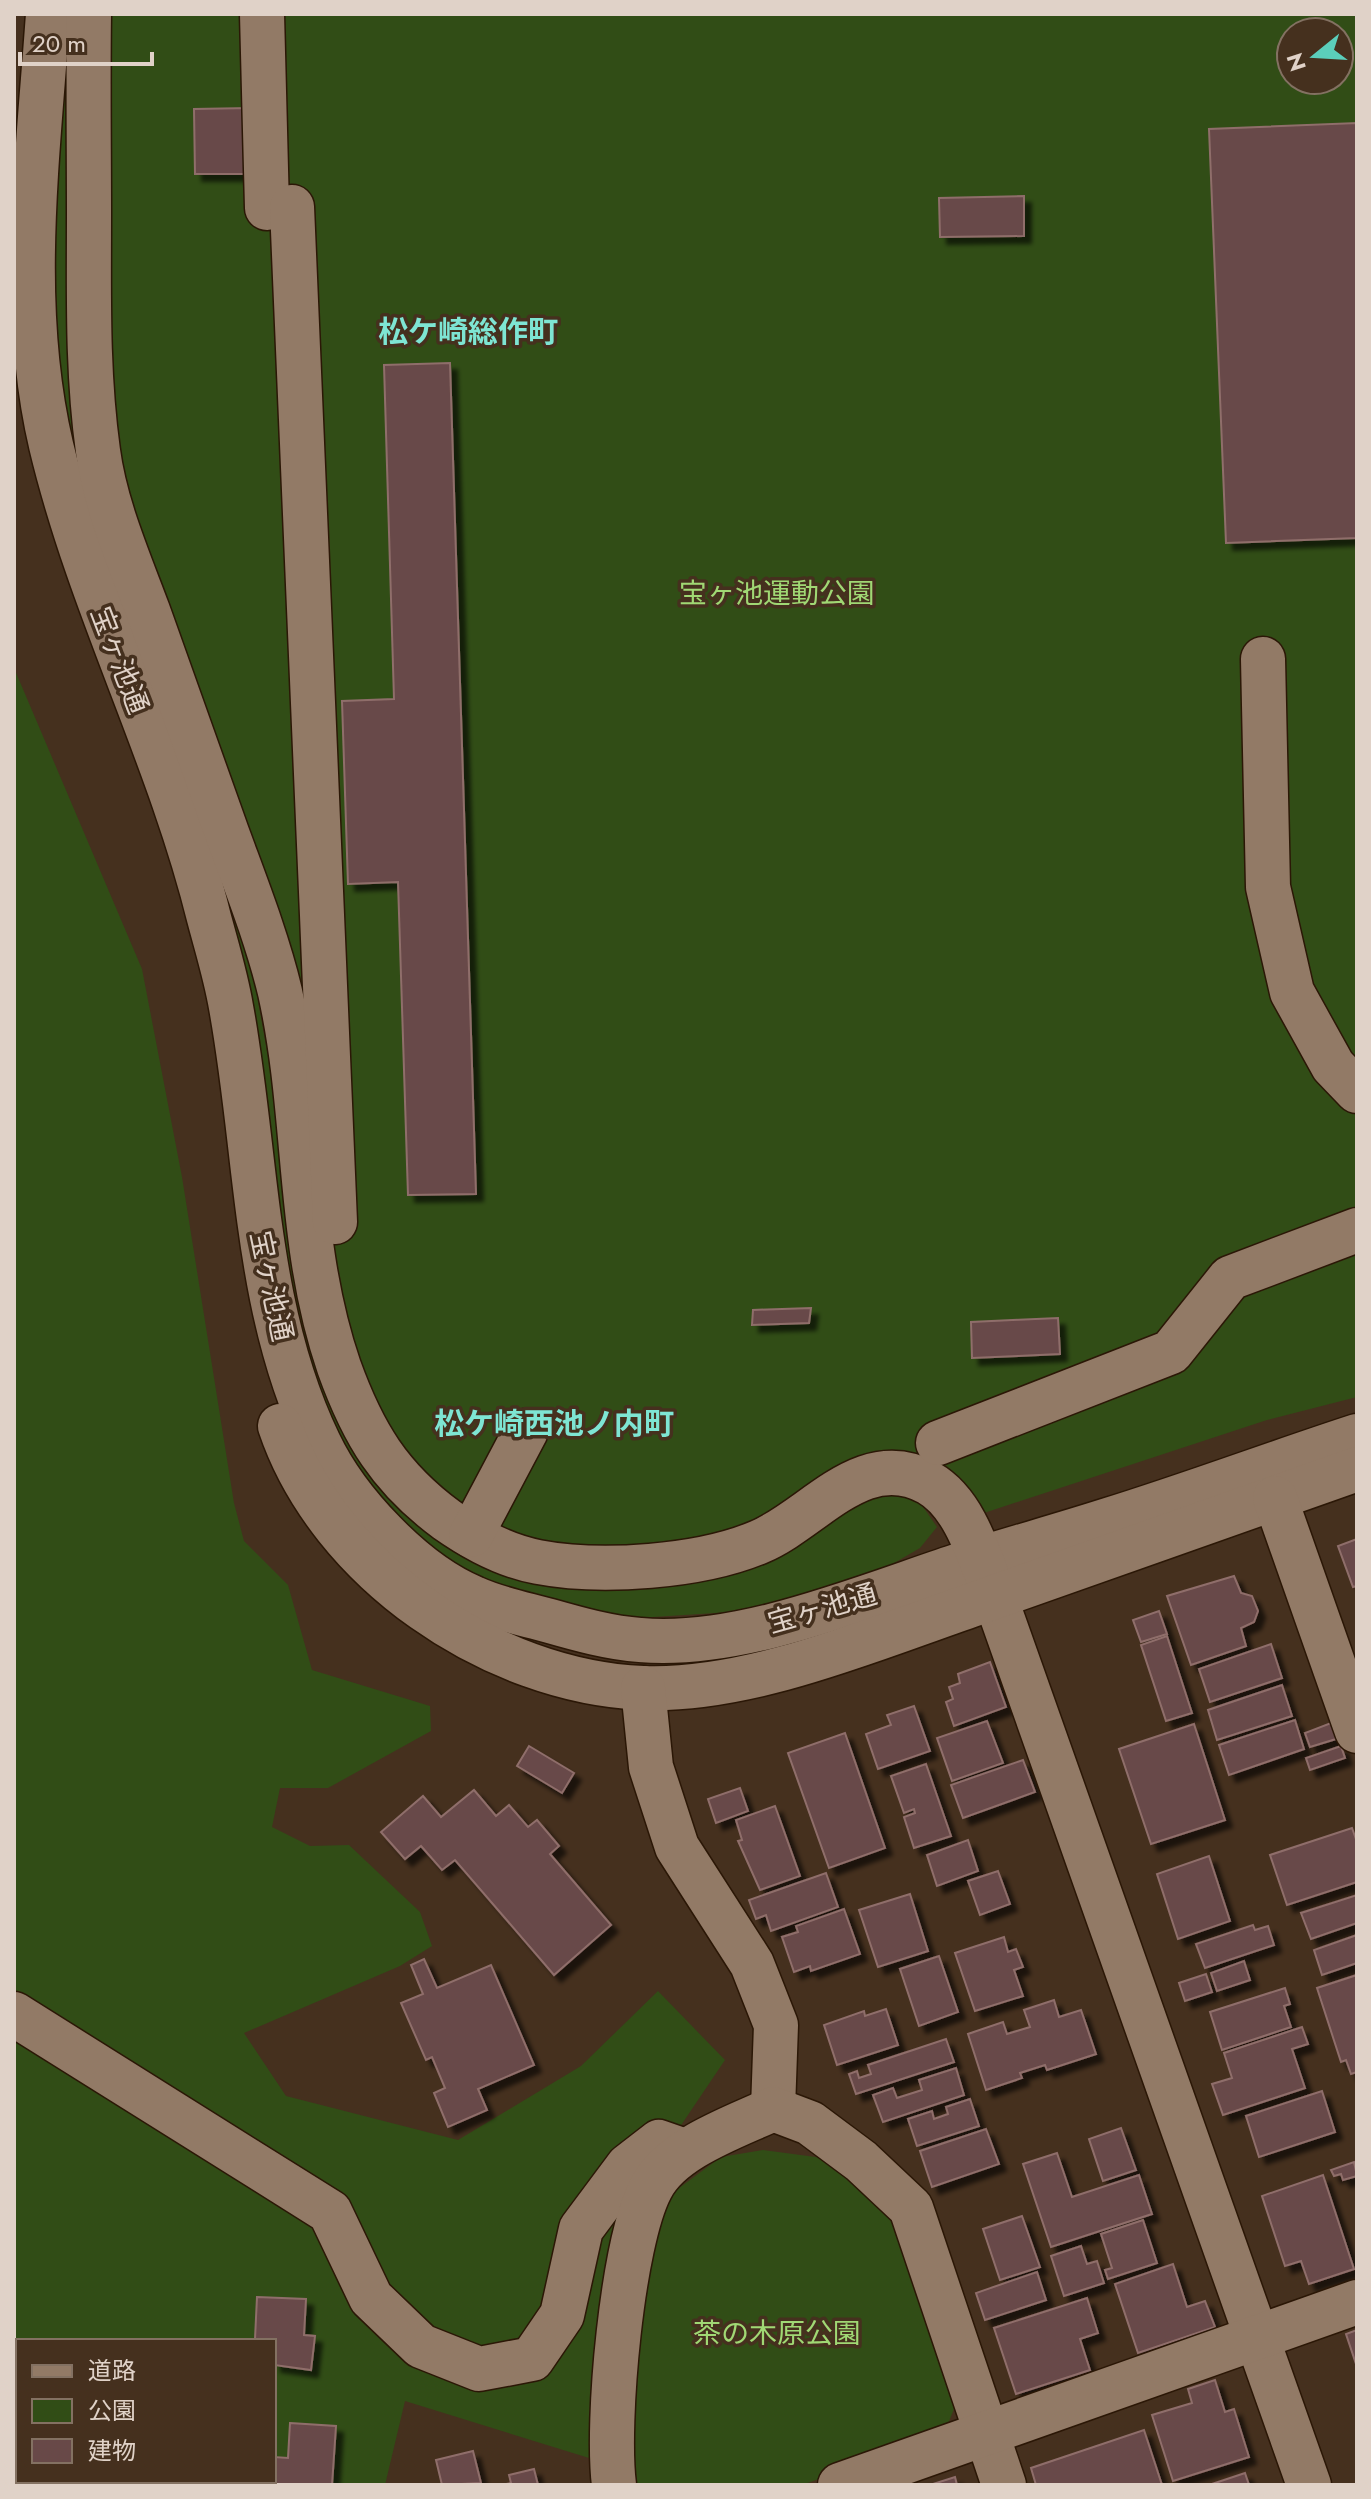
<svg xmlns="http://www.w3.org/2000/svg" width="1371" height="2499" viewBox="0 0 1371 2499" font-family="Jost,'Noto Sans JP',sans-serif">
  <defs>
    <filter id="shadow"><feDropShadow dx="7" dy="7" stdDeviation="2" flood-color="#0009"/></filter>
  </defs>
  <rect width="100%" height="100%" fill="#45301e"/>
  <g fill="#314d16" fill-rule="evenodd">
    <path d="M57,14H73L71,357L228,873L253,974L271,1073L285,1216L313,1347L348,1442L407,1517L481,1562L563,1585L881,1492L917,1498L937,1527L920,1548L870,1577L746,1611L638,1618L534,1600L467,1578L380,1510L304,1370L243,994L64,441L51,334Z"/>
    <path d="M101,14H1357V1397L1267,1420L984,1513L926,1460L740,1537L643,1559L511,1546L394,1462L338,1338L307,1041L112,457ZM1291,32H1339V80H1291Z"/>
    <path d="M14,668L142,969L182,1177L234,1503L244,1541L288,1585L312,1670L430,1706L431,1731L328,1788H280L272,1827L310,1846L349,1845L420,1912L432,1946L400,1966L244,2033L286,2096L458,2140L581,2066L658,1991L725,2060L632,2198L612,2295L589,2458L405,2401L385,2485H14ZM18,2341H274V2481H18Z"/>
    <path d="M763,2150L823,2158L859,2184L898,2229L961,2391L944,2434L802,2485H636L627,2399L640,2217L721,2157Z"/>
  </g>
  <g fill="#684948" stroke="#8f6e6b" stroke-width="2" filter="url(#shadow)">
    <path d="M250,108L251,174H195L194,109Z"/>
    <path d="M1357,123V538L1226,543L1209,129Z"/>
    <path d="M1024,196V236L940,237L939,198Z"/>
    <path d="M450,363L476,1194L408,1195L398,882L348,884L342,701L394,699L384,365Z"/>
    <path d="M811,1308L809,1323L752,1325L753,1310Z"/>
    <path d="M1058,1318L1060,1354L972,1358L971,1322Z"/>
    <path d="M1357,1539V1586L1353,1587L1338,1546Z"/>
    <path d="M1234,1576L1241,1593L1252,1596L1258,1611L1254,1622L1241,1628L1246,1646L1191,1665L1167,1596Z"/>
    <path d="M1159,1611L1167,1634L1141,1642L1133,1620Z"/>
    <path d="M1167,1636L1192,1713L1166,1721L1141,1645Z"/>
    <path d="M1271,1644L1282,1678L1210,1702L1199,1669Z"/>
    <path d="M990,1662L1006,1707L954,1726L946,1702L953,1699L949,1687L960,1683L958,1674Z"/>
    <path d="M1282,1685L1292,1716L1217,1740L1208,1710Z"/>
    <path d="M914,1706L930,1751L878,1769L866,1734L891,1725L887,1715Z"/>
    <path d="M1295,1720L1304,1749L1229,1775L1219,1745Z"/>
    <path d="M987,1721L1003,1763L952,1781L937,1738Z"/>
    <path d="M1331,1723L1336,1739L1310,1747L1305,1733Z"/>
    <path d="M1194,1724L1225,1820L1151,1844L1119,1749Z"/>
    <path d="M845,1733L885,1848L829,1868L788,1753Z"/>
    <path d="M529,1746L574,1773L562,1793L517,1766Z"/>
    <path d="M1341,1746L1345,1758L1310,1770L1306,1758Z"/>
    <path d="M1023,1760L1035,1792L963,1818L951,1785Z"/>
    <path d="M926,1764L951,1836L914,1848L904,1817L915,1813L914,1809L904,1813L891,1776Z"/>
    <path d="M740,1788L748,1811L716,1823L708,1799Z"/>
    <path d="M474,1790L496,1816L509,1805L528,1827L537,1820L559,1846L550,1854L611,1925L554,1975L455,1860L442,1870L421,1846L405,1859L381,1832L423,1796L441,1817Z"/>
    <path d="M775,1806L800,1876L760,1890L738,1841L742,1840L736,1820Z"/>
    <path d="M1352,1828L1357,1842V1882L1287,1905L1270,1855Z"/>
    <path d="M968,1840L978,1871L937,1886L927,1855Z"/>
    <path d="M1209,1856L1230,1921L1178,1939L1157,1874Z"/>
    <path d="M998,1871L1010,1904L980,1915L968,1881Z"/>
    <path d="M826,1873L838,1907L771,1931L766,1915L756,1919L749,1900Z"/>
    <path d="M910,1894L928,1951L878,1967L859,1910Z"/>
    <path d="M1357,1895V1923L1311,1939L1301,1913Z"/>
    <path d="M844,1909L860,1954L811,1971L810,1966L794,1972L782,1937L798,1932L796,1926Z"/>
    <path d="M1253,1925L1255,1930L1268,1926L1274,1945L1205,1968L1196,1944Z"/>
    <path d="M1357,1935V1963L1322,1975L1314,1950Z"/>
    <path d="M1004,1937L1008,1952L1016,1949L1023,1967L1014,1970L1023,1996L975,2011L955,1953Z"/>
    <path d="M939,1956L958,2012L919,2026L900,1969Z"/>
    <path d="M424,1959L437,1988L491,1965L534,2065L478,2089L487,2110L448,2127L434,2093L445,2088L432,2057L426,2060L401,2003L423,1994L411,1965Z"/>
    <path d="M1244,1961L1250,1980L1217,1991L1211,1973Z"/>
    <path d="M1206,1974L1212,1992L1185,2001L1179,1983Z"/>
    <path d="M1357,1975V2072L1351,2074L1346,2060L1341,2062L1317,1988Z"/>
    <path d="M1285,1988L1290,2004L1284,2006L1291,2027L1222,2050L1210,2012Z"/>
    <path d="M1054,2000L1059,2017L1081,2010L1096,2054L1047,2070L1045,2065L1020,2073L1022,2078L986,2090L968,2034L1003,2022L1007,2034L1030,2027L1024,2010Z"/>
    <path d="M886,2009L898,2045L837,2065L824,2025L864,2011L865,2016Z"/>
    <path d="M1302,2027L1308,2044L1292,2049L1305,2088L1223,2115L1212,2084L1232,2078L1224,2053Z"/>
    <path d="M946,2039L954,2062L856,2094L849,2074L857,2071L859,2078L871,2074L868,2065Z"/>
    <path d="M956,2068L964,2095L883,2122L873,2095L893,2088L897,2098L922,2090L919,2080Z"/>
    <path d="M1322,2091L1335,2132L1259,2157L1246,2116Z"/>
    <path d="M970,2099L979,2126L917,2146L908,2119L932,2111L934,2119L948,2114L946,2107Z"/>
    <path d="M1121,2128L1136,2170L1103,2181L1089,2139Z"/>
    <path d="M986,2129L999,2164L932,2187L920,2151Z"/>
    <path d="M1057,2153L1072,2197L1139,2175L1152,2214L1051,2247L1023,2164Z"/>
    <path d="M1354,2162L1357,2176L1343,2180L1341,2174L1334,2176L1331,2170Z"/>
    <path d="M1323,2175L1354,2269L1309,2284L1301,2261L1285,2266L1262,2196Z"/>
    <path d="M1022,2216L1040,2267L1000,2280L983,2229Z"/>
    <path d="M1143,2220L1157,2263L1108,2279L1105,2270L1112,2268L1101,2234Z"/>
    <path d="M1081,2246L1087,2264L1097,2261L1104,2283L1064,2296L1051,2256Z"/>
    <path d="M1173,2264L1187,2307L1205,2301L1215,2327L1138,2353L1115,2284Z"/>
    <path d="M1037,2272L1046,2300L985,2320L976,2293Z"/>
    <path d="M257,2297L306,2299L304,2335L315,2336L311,2370L274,2365V2339H255Z"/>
    <path d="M1087,2298L1098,2333L1080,2339L1090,2370L1016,2394L994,2328Z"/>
    <path d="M1357,2330V2367L1346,2334Z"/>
    <path d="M1215,2380L1225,2412L1234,2409L1249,2457L1173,2481L1152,2415L1192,2403L1188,2389Z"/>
    <path d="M290,2423L336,2426L332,2485H264V2481H274V2457L288,2458Z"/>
    <path d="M1144,2430L1162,2485H1036L1031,2468Z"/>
    <path d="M473,2451L481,2483L442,2485L436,2460Z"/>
    <path d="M534,2469L538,2485H501L511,2483L509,2475Z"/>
    <path d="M1245,2473L1249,2485H1209Z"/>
    <path d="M955,2477L957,2485H930Z"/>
  </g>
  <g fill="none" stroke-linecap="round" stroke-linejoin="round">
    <g stroke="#2b1706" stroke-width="47">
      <g id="minor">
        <path d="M48,14C38,157 18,304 51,445C90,608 169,756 209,918C217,948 226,977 231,1007C258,1154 253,1306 319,1443C347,1502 414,1573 474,1598C498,1609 525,1614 550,1621C578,1629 610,1638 640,1640C740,1649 863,1597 957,1566C1007,1550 1058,1536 1108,1520C1192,1494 1274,1463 1357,1436"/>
        <path d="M89,14C88,81 89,149 89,216C89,295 87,372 98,451C105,505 129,560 148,611C174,685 200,759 227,833C246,885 267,938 280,992C308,1118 296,1242 339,1367C363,1434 390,1478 447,1520C474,1539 506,1556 538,1562C601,1574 700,1567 759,1542C814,1519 863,1446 929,1483C966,1504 980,1559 995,1597L1309,2485"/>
        <path d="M262,14L267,208"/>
        <path d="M292,207L335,1222"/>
        <path d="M1263,659L1268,887L1292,992L1333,1066L1357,1091"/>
        <path d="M280,1426C329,1571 492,1682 643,1688C748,1692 871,1640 969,1606C1098,1560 1228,1515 1357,1469"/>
        <path d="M938,1443L1171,1352L1230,1278L1357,1230"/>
        <path d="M1275,1498L1357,1731"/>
        <path d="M471,1535L526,1431"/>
        <path d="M643,1688L651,1767L677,1847L752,1964L776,2025L773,2109"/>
        <path d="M14,2014L330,2212L371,2298L421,2346L479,2369L532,2359L562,2315L581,2229L628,2166L659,2142L685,2151"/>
        <path d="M614,2485C606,2422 622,2243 651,2188C671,2148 735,2127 773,2109L810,2123L861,2161L911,2208L1004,2485"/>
        <path d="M840,2485L1357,2302"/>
      </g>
    </g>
    <use href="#minor" stroke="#927a66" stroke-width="44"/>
  </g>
  <g text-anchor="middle" stroke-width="7" stroke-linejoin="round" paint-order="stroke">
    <g font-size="28" fill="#a0d874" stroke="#45301e">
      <text x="777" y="603">宝ヶ池運動公園</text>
      <text x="777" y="2343">茶の木原公園</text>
    </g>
    <g font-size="28" fill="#e0d2c8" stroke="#45301e">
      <text transform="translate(120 660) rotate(69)" y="10">宝ヶ池通</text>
      <text transform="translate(272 1286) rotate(78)" y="10">宝ヶ池通</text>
      <text transform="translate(822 1608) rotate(-16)" y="10">宝ヶ池通</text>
    </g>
    <g font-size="30" font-weight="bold" fill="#7ee5d3" stroke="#45301e">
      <text x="468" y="342">松ケ崎総作町</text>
      <text x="554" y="1434">松ケ崎西池ノ内町</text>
    </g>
  </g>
  <rect width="1371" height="2499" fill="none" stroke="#e0d2c8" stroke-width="32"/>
  <rect x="16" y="2339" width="260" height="144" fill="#45301e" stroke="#837162" stroke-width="2"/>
  <rect x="32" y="2365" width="40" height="12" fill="#927a66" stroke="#837162" stroke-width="2"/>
  <text x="88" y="2379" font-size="24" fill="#e0d2c8">道路</text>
  <rect x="32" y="2399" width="40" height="24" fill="#314d16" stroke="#837162" stroke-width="2"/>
  <text x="88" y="2419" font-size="24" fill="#e0d2c8">公園</text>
  <rect x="32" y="2439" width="40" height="24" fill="#684948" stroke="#837162" stroke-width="2"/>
  <text x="88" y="2459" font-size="24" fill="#e0d2c8">建物</text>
  <g transform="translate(1315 56) rotate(252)"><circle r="38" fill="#45301e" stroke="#837162" stroke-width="2"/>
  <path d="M0-6L14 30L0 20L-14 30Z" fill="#5bcebb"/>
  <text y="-12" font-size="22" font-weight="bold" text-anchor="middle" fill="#e0d2c8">N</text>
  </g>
  <path d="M20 52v12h132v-12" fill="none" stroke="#e0d2c8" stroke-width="4"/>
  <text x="32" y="52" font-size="24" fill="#e0d2c8" stroke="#45301e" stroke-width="6" paint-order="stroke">20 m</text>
</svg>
